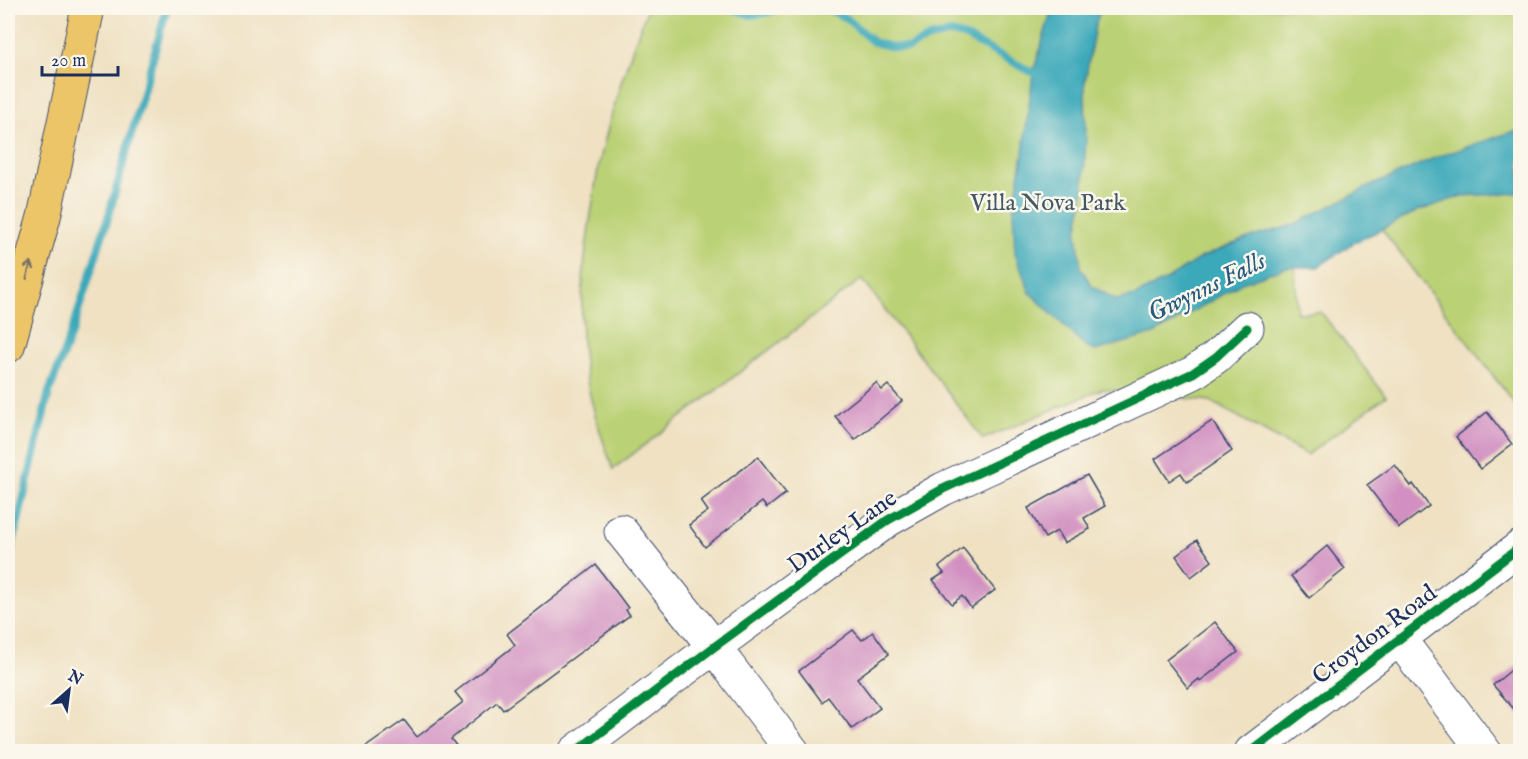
<svg xmlns="http://www.w3.org/2000/svg" width="1528" height="759" viewBox="0 0 1528 759" font-family="'IM FELL English',serif">
  <rect width="100%" height="100%" fill="#fbf7ec"/>
  <filter id="ink" filterUnits="userSpaceOnUse"><feTurbulence type="fractalNoise" baseFrequency=".0167" numOctaves="2"/><feDisplacementMap in="SourceGraphic" scale="12" xChannelSelector="R" yChannelSelector="G"/><feConvolveMatrix kernelMatrix="1 2 1 2 8 2 1 2 1" color-interpolation-filters="sRGB"/></filter>
  <filter id="wash" filterUnits="userSpaceOnUse"><feTurbulence type="fractalNoise" baseFrequency=".008" numOctaves="4" result="noise"/><feDisplacementMap in="SourceGraphic" scale="24" xChannelSelector="R" yChannelSelector="G"/><feGaussianBlur stdDeviation="1.35" result="paint"/><feColorMatrix in="noise" values="0 0 0 0 0 0 0 0 0 0 0 0 0 0 0 0 0 1.4 0 .05"/><feComposite in="paint" operator="in"/></filter>
  <g filter="url(#wash)">
    <rect width="100%" height="100%" fill="#efe1c2"/>
    <path fill="#bbd176" stroke="#6b806a" stroke-width="1.5" d="M648,8H1520V411L1355,194L1295,264L1297,313L1321,312L1386,396L1307,455L1210,401L1102,389L983,439L862,279L613,469C600,434 589,400 584,363C578,313 583,263 591,214C594,196 596,177 600,160C612,108 628,57 648,8Z"/>
    <path fill="#3ba9ba" stroke="#2b6c8c" stroke-width="1.5" d="M1052,8H1101L1095,26L1085,82L1086,137L1083,200L1077,233L1081,268L1092,286L1116,300L1135,296L1166,280L1200,258L1245,239L1293,225L1368,187L1434,158L1508,133L1520,131V193L1462,196L1418,211L1352,244L1318,267H1286L1242,283L1154,334L1095,351L1084,345L1030,293L1015,254L1013,212L1022,160L1033,73Z"/>
    <g fill="none" stroke-linecap="round" stroke-linejoin="round">
      <g stroke="#3ba9ba" stroke-width="8">
        <path d="M730,8L751,15L770,12L781,8"/>
        <path d="M819,8L829,10L846,18L873,42L892,47L909,48L929,38L952,33L966,37L1041,77"/>
        <path d="M8,563L49,392L72,331L107,221L167,8"/>
      </g>
    </g>
    <g id="blocks">
      <g fill="#d190c1">
        <path d="M876,383L882,390L888,385L902,401L855,440L835,416Z"/>
        <path d="M1487,412L1512,444L1480,469L1456,437Z"/>
        <path d="M1212,421L1232,451L1187,482L1181,473L1169,481L1155,459Z"/>
        <path d="M758,457L786,493L767,508L762,502L705,547L689,525L708,511L701,501Z"/>
        <path d="M1395,465L1411,486L1413,484L1429,506L1399,528L1367,485Z"/>
        <path d="M1087,475L1105,506L1084,518L1090,529L1064,543L1057,531L1045,538L1028,508Z"/>
        <path d="M1197,540L1212,561L1191,577L1176,556Z"/>
        <path d="M1327,546L1345,569L1309,598L1291,576Z"/>
        <path d="M963,548L995,590L971,608L962,596L952,604L933,580L944,573L939,567Z"/>
        <path d="M596,565L628,608L626,610L630,615L503,710L497,702L451,739L461,752H359L404,720L417,737L463,702L455,692L515,645L507,634Z"/>
        <path d="M1215,622L1238,652L1200,681L1199,679L1188,688L1166,660Z"/>
        <path d="M853,630L862,640L873,632L889,654L857,678L880,708L852,729L828,697L822,702L799,671Z"/>
        <path d="M1521,662V717L1493,685Z"/>
      </g>
    </g>
  </g>
  <g filter="url(#ink)">
    <use href="#blocks" fill-opacity="0" stroke="#3b4a6d" stroke-width="1.5"/>
    <g fill="none" stroke-linecap="round" stroke-linejoin="round">
      <g stroke="#3b4a6d" stroke-width="35">
        <g id="minor">
          <path d="M621,531L714,647L793,752"/>
          <path d="M1400,640L1485,752"/>
          <path d="M575,752L714,647L888,520L943,489L1193,373L1216,357L1247,328"/>
          <path d="M1251,752L1520,547"/>
        </g>
      </g>
      <g stroke="#3b4a6d" stroke-width="35">
        <path id="highway" d="M8,346L44,217L88,8"/>
      </g>
      <use href="#minor" stroke="#fff" stroke-width="33"/>
      <use href="#highway" stroke="#edc569" stroke-width="33"/>
      <g stroke="#fbf7ec" stroke-width="13">
        <g id="cycleway">
          <path d="M575,752L714,647L888,520L943,489L1193,373L1216,357L1247,328"/>
          <path d="M1251,752L1520,547"/>
        </g>
      </g>
      <use href="#cycleway" stroke="#00873e" stroke-width="9"/>
    </g>
    <defs><path id="oneway-shaft" d="M-6 0H5M1.5-3L5.5 0L1.5 3" fill="none" stroke-width="1.6" stroke-linecap="round" stroke-linejoin="round" transform="scale(1.5)"/></defs>
    <use stroke="#797263" href="#oneway-shaft" transform="translate(29 270) rotate(-75)"/>
  </g>
  <g text-anchor="middle" stroke-width="5" stroke-linejoin="round" paint-order="stroke">
    <g font-size="24" fill="#435864" stroke="#fbf7ec">
      <text x="1048" y="210">Villa Nova Park</text>
    </g>
    <g font-size="24" fill="#1b2f5e" stroke="#fbf7ec">
      <text transform="translate(842 531) rotate(-35)" y="8">Durley Lane</text>
      <text transform="translate(1374 634) rotate(-37)" y="8">Croydon Road</text>
    </g>
    <g font-size="26" font-style="italic" fill="#265a7e" stroke="#fbf7ec">
      <text transform="translate(1206 286) rotate(-26)" y="9">Gwynns Falls</text>
    </g>
  </g>
  <rect width="1528" height="759" fill="none" stroke="#fbf7ec" stroke-width="30"/>
  <g transform="translate(69 690) rotate(28)" stroke="#fbf7ec" stroke-width="4.5" paint-order="stroke">
  <path d="M0-4.5L10 22L0 15L-10 22Z" fill="#1b2f5e"/>
  <text y="-9" font-size="16" font-weight="bold" text-anchor="middle" fill="#1b2f5e">N</text>
  </g>
  <path d="M42 66v9h76v-9" fill="none" stroke="#1b2f5e" stroke-width="3"/>
  <text x="51" y="66" font-size="18" fill="#1b2f5e" stroke="#fbf7ec" stroke-width="4.5" paint-order="stroke">20 m</text>
</svg>
